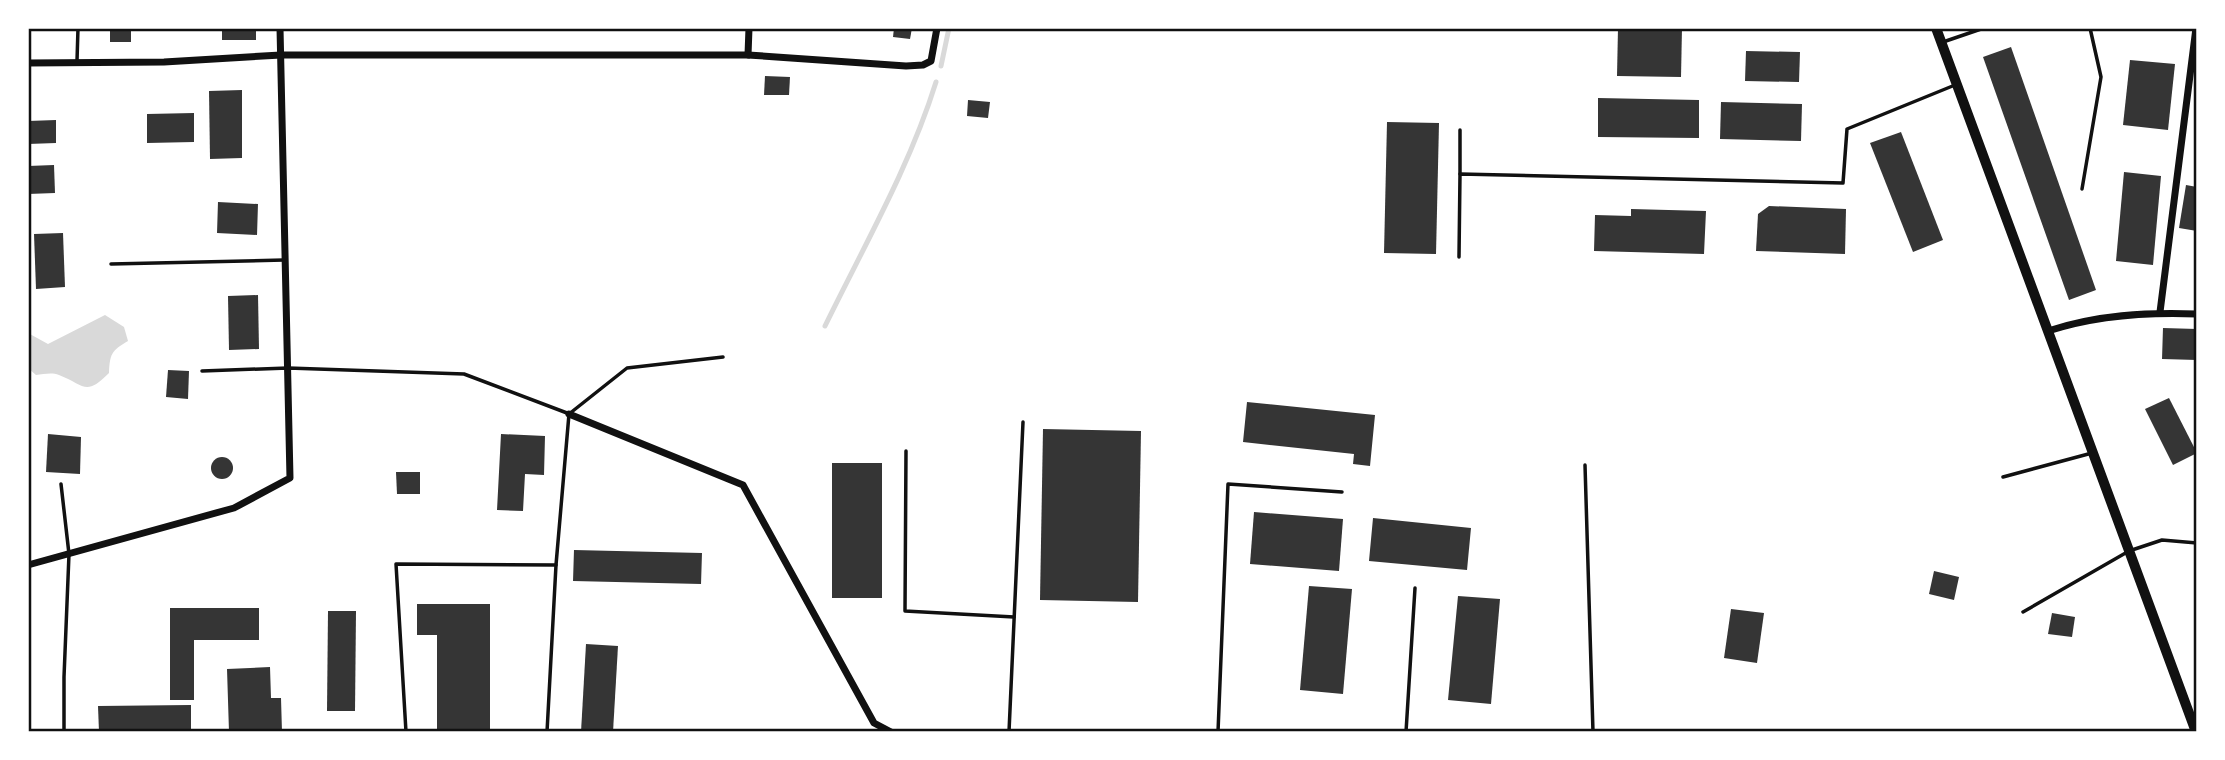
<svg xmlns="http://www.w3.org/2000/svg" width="2225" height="760" viewBox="0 0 2225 760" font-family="'DM Sans',sans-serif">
  <rect width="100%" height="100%" fill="#fff"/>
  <path fill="#d9d9d9" d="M105,315L124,327L128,341C111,351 110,354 109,373C85,397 85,385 59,375C52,372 44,374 36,375L28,368V333L48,344Z"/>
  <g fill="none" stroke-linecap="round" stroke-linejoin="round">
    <g stroke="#d9d9d9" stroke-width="5">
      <path d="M941,66L949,28"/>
      <path d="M825,326C864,246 910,166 936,82"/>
    </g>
  </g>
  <g fill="#353535">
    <rect x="110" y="28" width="21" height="14"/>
    <rect x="222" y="28" width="34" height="12"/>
    <path d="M894,28H912L910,39L893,37Z"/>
    <path d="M1618,28H1682L1681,77L1617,76Z"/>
    <path d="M2011,47L2096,290L2069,300L1983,57Z"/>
    <path d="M1746,51L1800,52L1799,82L1745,81Z"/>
    <path d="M2130,60L2175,64L2168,130L2123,125Z"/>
    <path d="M765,76L790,77L789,95H764Z"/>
    <path d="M242,90V158L210,159L209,91Z"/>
    <path d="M1598,98L1699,100V138L1598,137Z"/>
    <path d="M968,100L990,102L988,118L967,116Z"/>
    <path d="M1721,102L1802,104L1801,141L1720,139Z"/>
    <path d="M194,113V142L147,143V114Z"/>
    <path d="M56,120V143L28,144V121Z"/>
    <path d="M1387,122L1439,123L1436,254L1384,253Z"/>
    <path d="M1901,132L1943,240L1913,252L1870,143Z"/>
    <path d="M54,165L55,193L28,194V166Z"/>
    <path d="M2124,172L2161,176L2153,265L2116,261Z"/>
    <path d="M2186,185L2197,187V231L2179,228Z"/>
    <path d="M218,202L258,204L257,235L217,233Z"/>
    <path d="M1769,206L1846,209L1845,254L1756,251L1758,214Z"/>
    <path d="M1631,209L1706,211L1704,254L1594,251L1595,215L1631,216Z"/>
    <path d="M63,233L65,287L36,289L34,234Z"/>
    <path d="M258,295L259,349L229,350L228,296Z"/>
    <path d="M2163,328L2197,329V360L2162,359Z"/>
    <path d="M168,370L189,371L188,399L166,397Z"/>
    <path d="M2169,398L2197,453L2173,465L2145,409Z"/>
    <path d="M1247,402L1375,415L1370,466L1353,464L1354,454L1243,442Z"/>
    <path d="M1043,429L1141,431L1138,602L1040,600Z"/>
    <path d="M48,434L81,437L80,474L46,472Z"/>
    <path d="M501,434L545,436L544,475L525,474L523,511L497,510Z"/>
    <circle cx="222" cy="468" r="11"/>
    <rect x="832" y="463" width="50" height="135"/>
    <path d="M396,472H420V494H397Z"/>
    <path d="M1254,512L1343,519L1339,571L1250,564Z"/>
    <path d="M1373,518L1471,528L1467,570L1369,561Z"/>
    <path d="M574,550L702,553L701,584L573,581Z"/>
    <path d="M1934,571L1959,577L1954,600L1929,594Z"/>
    <path d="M1309,586L1352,589L1343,694L1300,690Z"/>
    <path d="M1458,596L1500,599L1491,704L1448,700Z"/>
    <path d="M417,604H490V732H437V635H417Z"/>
    <path d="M170,608H259V640H194V700H170Z"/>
    <path d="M1731,609L1764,613L1757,663L1724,658Z"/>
    <path d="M328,611H356L355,711H327Z"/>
    <path d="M2052,613L2075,617L2072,637L2048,634Z"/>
    <path d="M586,644L618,646L613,732H581Z"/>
    <path d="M270,667L271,698H281L282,732H229L227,669Z"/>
    <path d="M191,705V732H99L98,706Z"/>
  </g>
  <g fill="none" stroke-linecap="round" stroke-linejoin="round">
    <g stroke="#111" stroke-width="3.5">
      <path d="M1943,42L1984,28"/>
      <path d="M77,61L78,28"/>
      <path d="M1460,174V130"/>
      <path d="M2082,189L2101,77L2090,28"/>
      <path d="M1459,257L1460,174L1843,183L1847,129L1955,85"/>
      <path d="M111,264L284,260"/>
      <path d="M202,371L288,368L464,374L567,413"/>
      <path d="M906,451L905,611L1014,617"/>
      <path d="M1585,465L1593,732"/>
      <path d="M2003,477L2092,453"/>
      <path d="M61,484L69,554L64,677V732"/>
      <path d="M2023,612L2129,551L2162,540L2197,543"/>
      <path d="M406,732L396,564L556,565"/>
      <path d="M547,732L556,565L569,414L627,368L723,357"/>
      <path d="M1009,732L1023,422"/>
      <path d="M1218,732L1228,484L1342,492"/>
      <path d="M1406,732L1415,588"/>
    </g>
    <g stroke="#111" stroke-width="7">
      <path d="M748,55L749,28"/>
      <path d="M28,63L164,62L281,55H748L906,66L923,65L931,61L937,28"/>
      <path d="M2160,312L2196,28"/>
      <path d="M2048,331C2097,315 2146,312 2197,314"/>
      <path d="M569,414L743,485L874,723L891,732"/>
      <path d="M28,565L234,508L290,478L280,28"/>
    </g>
    <path stroke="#111" stroke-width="10" d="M1936,28L2196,732"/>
  </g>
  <rect width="2225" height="760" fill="none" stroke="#ffffff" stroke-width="60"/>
  <rect x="30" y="30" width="2165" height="700" fill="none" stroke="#111" stroke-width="2.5"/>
</svg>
